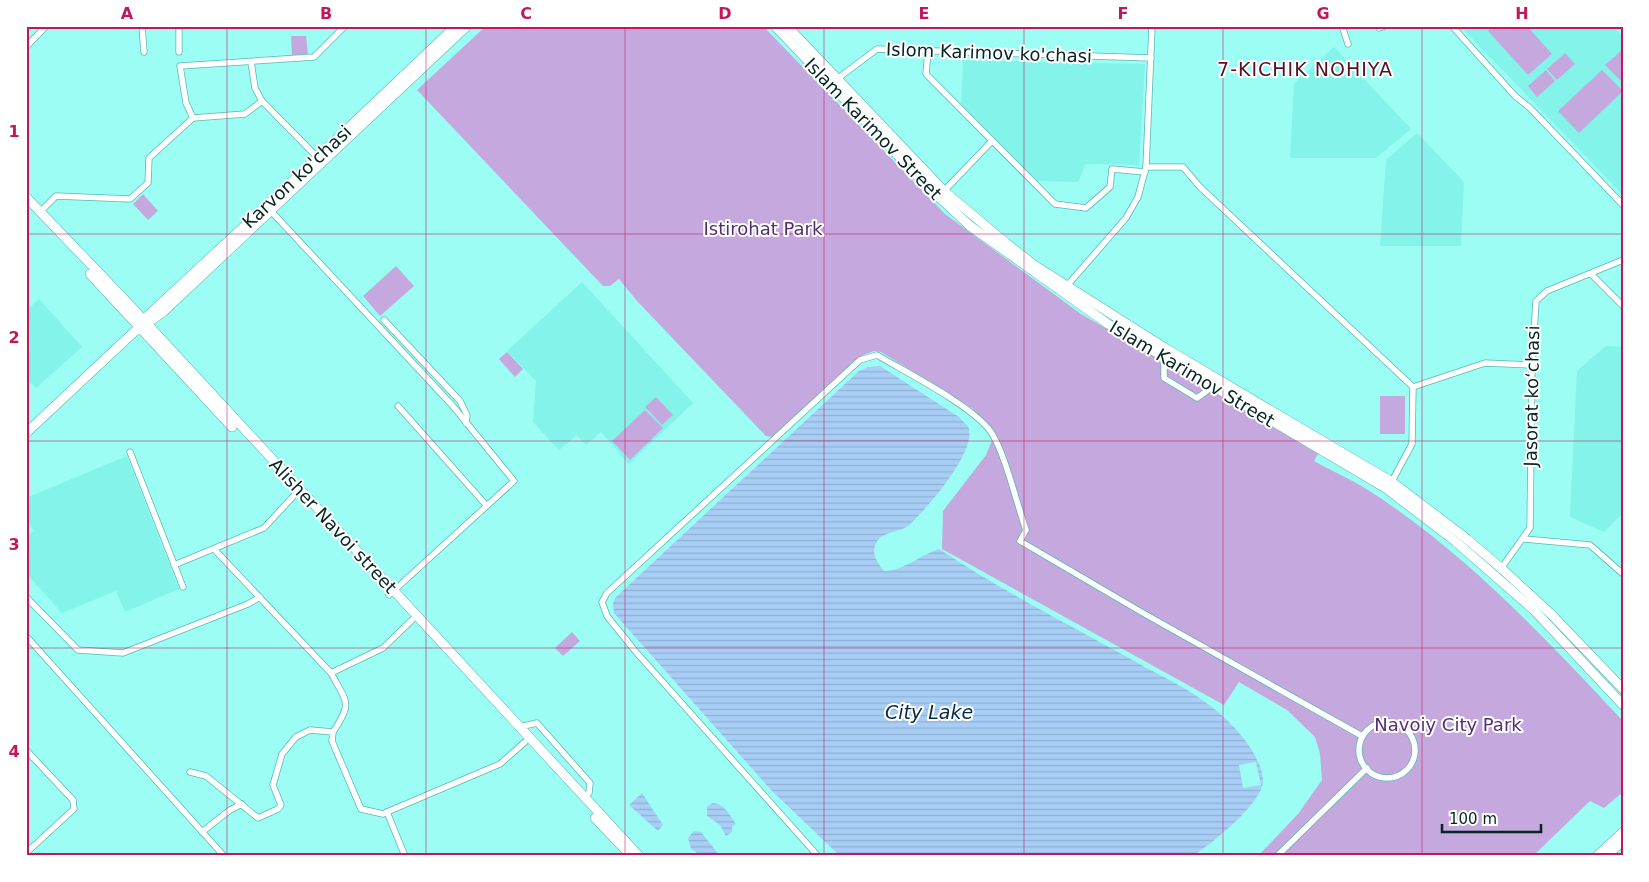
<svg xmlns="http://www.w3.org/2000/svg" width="1649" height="882" viewBox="0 0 1649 882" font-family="'DejaVu Sans',sans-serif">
  <defs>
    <pattern id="water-rules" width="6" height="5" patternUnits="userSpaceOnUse" patternTransform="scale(1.25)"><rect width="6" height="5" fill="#a8cef5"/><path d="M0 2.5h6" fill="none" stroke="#8fb1d2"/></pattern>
  </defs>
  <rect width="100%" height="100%" fill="#9bfdf4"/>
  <g fill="#84f3ea">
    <path d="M1460,26H1613L1623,37V195Z"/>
    <path d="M1334,47L1411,129L1376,158H1290L1294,84Z"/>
    <path d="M963,60L1145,64L1139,165L1086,164L1078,182L1036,181L961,105Z"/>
    <path d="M1417,133L1464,182L1461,246H1380L1386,160Z"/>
    <path d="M582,282L693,403L629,464L601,432L586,445L577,435L559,450L533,422L536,381L507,351Z"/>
    <path d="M39,299L82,347L36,388L26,378V311Z"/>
    <path d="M1606,346L1623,347V513L1604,532L1570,517L1577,371Z"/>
    <path d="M127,456L179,589L125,612L116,591L62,613L26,573V539L33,531L26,514V498Z"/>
  </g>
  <g fill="#c5a9de">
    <path d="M486,26H763L945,214L1081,314L1320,451L1314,461C1332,471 1351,479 1368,490C1465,552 1544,637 1623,721V792L1604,808L1590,801L1533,856H1258L1298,814L1322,780L1320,754L1315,737L1287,710L1239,682L1224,705L942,549L943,511L986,455L995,433L972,408L881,352L874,351L863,355L773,437L766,436L637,301L619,279L610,286H603L417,90Z"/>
    <path d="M1493,26H1527L1552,54L1528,75L1488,31Z"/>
    <path d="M291,36H306L308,54L292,55Z"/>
    <path d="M1622,50L1623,51V83L1605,65Z"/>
    <path d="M1565,53L1575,64L1557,80L1547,69Z"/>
    <path d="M1546,70L1555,81L1537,97L1528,86Z"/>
    <path d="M1602,70L1623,91L1579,133L1558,111Z"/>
    <path d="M143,194L158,211L148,220L133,204Z"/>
    <path d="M396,266L414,286L380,316L363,296Z"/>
    <path d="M507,352L523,369L515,377L499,359Z"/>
    <rect x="1380" y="396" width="25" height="38"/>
    <path d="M656,397L673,415L662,425L645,407Z"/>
    <path d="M645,410L663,428L630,460L612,441Z"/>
    <path d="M572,632L580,641L563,656L555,648Z"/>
  </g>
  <g fill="url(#water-rules)">
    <path d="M880,366L959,417C962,421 968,425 969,429C975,453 927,509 909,525C900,533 882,531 876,543C871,554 877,562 884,571C904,571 920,555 939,549C1002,591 1070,625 1136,662C1158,675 1182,685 1202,700C1226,716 1259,748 1263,779C1265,802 1211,844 1193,856H840L771,790L614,613L613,603L616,597L859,371L868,367Z"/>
    <path d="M642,793L663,825L658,831L629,805Z"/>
    <path d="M712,803C724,803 730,815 736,824L732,827V832L726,836L720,825L707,816V807Z"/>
    <path d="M694,831L701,832L720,856H697L696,852L691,849L688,838Z"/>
  </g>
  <path fill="#9bfdf4" d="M1256,762L1261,785L1243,788L1239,765Z"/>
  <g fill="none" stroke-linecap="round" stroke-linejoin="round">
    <g stroke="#57b9b1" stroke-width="7">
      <g id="street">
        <path d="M142,26L144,52"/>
        <path d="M1342,26L1348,44"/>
        <path d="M1452,26L1515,96L1530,108L1623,205"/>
        <path d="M1379,28L1385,26"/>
        <path d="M26,47L46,26"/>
        <path d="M928,50L926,74L1055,204L1086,208L1110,187L1112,169L1145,172"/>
        <path d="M179,52V26"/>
        <path d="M251,62L255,88L262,101L318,158"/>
        <path d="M837,79L877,49L1151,58"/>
        <path d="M193,118L186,103L180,66L314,57L345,26"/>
        <path d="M1146,167L1152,26"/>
        <path d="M944,191L991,142"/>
        <path d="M270,210L452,405L514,481L389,595"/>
        <path d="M40,212L56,196L130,199L148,183L149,158L193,118L245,114L262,101"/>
        <path d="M1591,274L1623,306"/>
        <path d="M1065,288L1126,218L1138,197L1146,167H1183L1200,187L1413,387L1412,444L1391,483"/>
        <path d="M384,320L460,401L467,415L466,423"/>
        <path d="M1164,355V378L1197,398L1215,385"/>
        <path d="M1413,387L1485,363L1532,365"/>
        <path d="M398,406L486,505"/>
        <path d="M130,452L183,587"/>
        <path d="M1524,539L1590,545L1623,574"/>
        <path d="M214,549L331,673"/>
        <path d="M174,565L264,528L299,490"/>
        <path d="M1500,570L1530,528L1532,365L1536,301L1547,291L1623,260"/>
        <path d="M26,597L78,650L123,653L248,604L260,597"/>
        <path d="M26,636L224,856"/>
        <circle cx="1387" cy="750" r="28"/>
        <path d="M519,727L537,723L590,783L589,793L585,797"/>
        <path d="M333,732C353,702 347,703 331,673L383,648L412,620"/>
        <path d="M26,750L73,800L74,809L26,853"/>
        <path d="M190,772L206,776L258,818L278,809L281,805L273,785L282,754L296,737L310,730L333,732L332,741L361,809L383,814L387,812L500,764L525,742"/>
        <path d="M387,812L405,856"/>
        <path d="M202,832L230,810L242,804"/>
        <path d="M818,856L636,652L607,616L602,602L607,593L860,360L877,355C907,373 973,406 991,432C1005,453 1017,505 1026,530L1020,541L1143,613L1362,736"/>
        <path d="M1277,856L1367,768"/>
      </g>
    </g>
    <g stroke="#57b9b1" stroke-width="10">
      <g id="secondary">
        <path d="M775,26L924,183L970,226L1108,324L1387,489L1455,541L1534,610L1623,705"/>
        <path d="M787,26L944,191L1006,243L1034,265L1165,348L1392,482L1467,539L1501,568L1551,614L1623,689"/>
        <path d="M26,197L127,302L639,856"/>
        <path d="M90,274L232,427"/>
        <path d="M141,322L266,206L456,26"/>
        <path d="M26,433L134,332L163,312L467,26"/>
        <path d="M595,818L631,856"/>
        <path d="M1597,856L1623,832"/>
        <path d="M1606,856L1623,841"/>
      </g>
    </g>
    <use href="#street" stroke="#fff" stroke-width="5.5"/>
    <use href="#secondary" stroke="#fff" stroke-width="9"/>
  </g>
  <path fill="none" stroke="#c2185b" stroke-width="1" stroke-opacity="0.55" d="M227,26V856M426,26V856M625,26V856M824,26V856M1024,26V856M1223,26V856M1422,26V856M26,234H1623M26,441H1623M26,648H1623"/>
  <g text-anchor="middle" stroke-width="4" stroke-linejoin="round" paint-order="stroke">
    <g font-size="18" fill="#052523" stroke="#fff">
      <text transform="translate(989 53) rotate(2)" y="6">Islom Karimov ko'chasi</text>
      <text transform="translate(873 129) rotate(46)" y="6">Islam Karimov Street</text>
      <text transform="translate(297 177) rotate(-43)" y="6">Karvon ko'chasi</text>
      <text transform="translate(1192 374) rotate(31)" y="6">Islam Karimov Street</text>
      <text transform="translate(1532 396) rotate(-89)" y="6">Jasorat ko‘chasi</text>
      <text transform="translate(333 526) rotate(47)" y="6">Alisher Navoi street</text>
    </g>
    <g font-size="18" fill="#552e71" stroke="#fff">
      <text x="763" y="235">Istirohat Park</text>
      <text x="1448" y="731">Navoiy City Park</text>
    </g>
    <g font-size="19" letter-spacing="1" fill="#551024" stroke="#fff">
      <text x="1305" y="76">7-KICHIK NOHIYA</text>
    </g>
    <g font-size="19" font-style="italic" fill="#062b49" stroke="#fff">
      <text x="929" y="719">City Lake</text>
    </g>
  </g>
  <rect width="1649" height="882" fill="none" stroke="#ffffff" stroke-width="55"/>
  <path d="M1442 824v8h99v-8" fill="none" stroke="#052523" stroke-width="2.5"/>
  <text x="1449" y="824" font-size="15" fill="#052523" stroke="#ffffff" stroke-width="4" paint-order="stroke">100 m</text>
  <rect x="28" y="28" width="1594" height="826" fill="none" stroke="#c2185b" stroke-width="2"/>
  <g font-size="16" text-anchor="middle" font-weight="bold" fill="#c2185b">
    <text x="127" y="19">A</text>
    <text x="326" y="19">B</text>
    <text x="526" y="19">C</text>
    <text x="725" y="19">D</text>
    <text x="924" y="19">E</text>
    <text x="1123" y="19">F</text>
    <text x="1323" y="19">G</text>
    <text x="1522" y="19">H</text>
    <text x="14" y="137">1</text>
    <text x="14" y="343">2</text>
    <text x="14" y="550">3</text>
    <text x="14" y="757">4</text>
  </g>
</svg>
